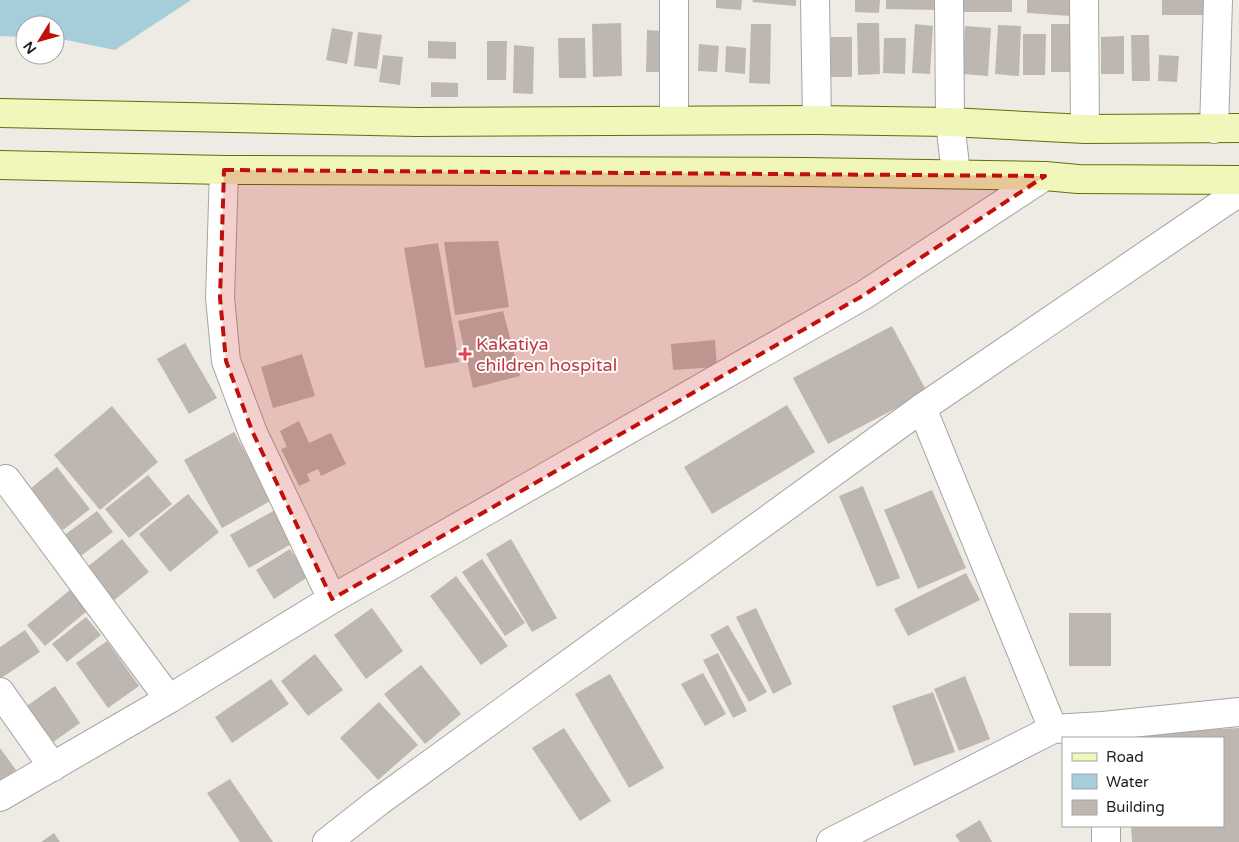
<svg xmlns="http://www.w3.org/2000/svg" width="1239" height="842" viewBox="0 0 1239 842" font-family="'Varela Round',sans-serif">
  <rect width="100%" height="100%" fill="#eeebe4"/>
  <path fill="#a6cdda" d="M0,0H191L115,50L66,40L55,39V25H25V37L0,36Z"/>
  <g fill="#beb7b1">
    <path d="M716,0H742L741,10L716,8Z"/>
    <path d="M753,0H796V6L752,2Z"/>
    <path d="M855,0H880L879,13L855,12Z"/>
    <path d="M886,0H938V10L886,9Z"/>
    <rect x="962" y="0" width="50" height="12"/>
    <path d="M1027,0H1072L1071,16L1027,13Z"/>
    <rect x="1162" y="0" width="43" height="15"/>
    <path d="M621,23L622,76L593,77L592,24Z"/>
    <path d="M857,23H879L880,74L858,75Z"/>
    <path d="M751,24H771L770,84L749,83Z"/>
    <path d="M915,24L933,26L930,74L912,73Z"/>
    <rect x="1051" y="24" width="21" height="48"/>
    <path d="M998,25L1021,26L1019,76L995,74Z"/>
    <path d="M965,26L991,28L988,76L962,74Z"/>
    <path d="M332,28L353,32L347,64L326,60Z"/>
    <path d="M647,30L664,31L663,72H646Z"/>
    <path d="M358,32L382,35L377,69L354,66Z"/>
    <path d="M1023,34H1046L1045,75H1023Z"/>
    <path d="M1131,35H1149L1150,81H1132Z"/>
    <path d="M1124,36V74H1101V37Z"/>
    <rect x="831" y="37" width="21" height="40"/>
    <path d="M558,38H585L586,78H559Z"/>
    <path d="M884,38H906L905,74L883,73Z"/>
    <path d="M428,41L456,42V59L428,58Z"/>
    <path d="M487,41H507L506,80H487Z"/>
    <path d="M699,44L719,46L717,72L698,71Z"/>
    <path d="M514,45L534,47L533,94L513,93Z"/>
    <path d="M726,46L746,48L745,74L725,72Z"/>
    <path d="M383,55L403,57L400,85L379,82Z"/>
    <path d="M1159,55L1179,56L1177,82L1158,81Z"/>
    <path d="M431,82L458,83V97H431Z"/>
    <path d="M498,241L509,307L455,315L444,242Z"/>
    <path d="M438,243L459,362L425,368L404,248Z"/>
    <path d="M503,311L520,376L473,388L458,321Z"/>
    <path d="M892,326L927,392L828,444L793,378Z"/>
    <path d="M715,340L717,367L673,370L671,344Z"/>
    <path d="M185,343L217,398L189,414L157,359Z"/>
    <path d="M302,354L315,396L273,408L261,367Z"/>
    <path d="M787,405L815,452L712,514L684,467Z"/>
    <path d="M112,406L158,462L100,510L54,455Z"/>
    <path d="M299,421L309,443L331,433L346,464L321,476L318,469L307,474L310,481L299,486L281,449L287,447L280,431Z"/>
    <path d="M234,432L272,500L222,528L184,460Z"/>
    <path d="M57,467L90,509L63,530L31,488Z"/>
    <path d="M148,475L172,504L129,538L105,509Z"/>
    <path d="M863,486L900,578L877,587L839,496Z"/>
    <path d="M932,490L966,568L918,589L884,510Z"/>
    <path d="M188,494L219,532L170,572L139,534Z"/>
    <path d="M275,510L293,543L249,568L230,535Z"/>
    <path d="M97,511L113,532L78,558L62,537Z"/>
    <path d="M122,539L149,572L113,601L86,568Z"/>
    <path d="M511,539L557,618L532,632L486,554Z"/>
    <path d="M290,549L308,577L274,599L256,570Z"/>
    <path d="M482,559L525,623L505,636L462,572Z"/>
    <path d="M966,573L980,600L908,636L894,609Z"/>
    <path d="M456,576L508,646L481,665L430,596Z"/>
    <path d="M70,590L87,611L45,646L27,625Z"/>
    <path d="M372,608L403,651L366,679L334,635Z"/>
    <path d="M756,608L792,684L773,694L736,617Z"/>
    <rect x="1069" y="613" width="42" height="53"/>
    <path d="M86,617L101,635L67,662L52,644Z"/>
    <path d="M728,625L767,692L749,702L710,635Z"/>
    <path d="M25,630L40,652L0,679V647Z"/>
    <path d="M107,641L139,686L108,708L76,663Z"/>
    <path d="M718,653L747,711L733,718L703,660Z"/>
    <path d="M315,654L343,690L308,716L281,681Z"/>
    <path d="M421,665L461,714L425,744L384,694Z"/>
    <path d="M703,673L726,714L705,726L681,684Z"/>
    <path d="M610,674L664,768L629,788L575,694Z"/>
    <path d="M965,676L990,739L959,751L934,689Z"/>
    <path d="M271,679L289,704L232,743L215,717Z"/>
    <path d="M55,686L80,723L42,750L17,713Z"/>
    <path d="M933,692L955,752L914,766L892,706Z"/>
    <path d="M379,702L418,745L378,780L340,738Z"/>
    <path d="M564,728L611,801L580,821L532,748Z"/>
    <path d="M1239,728V842H1132L1131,826H1223V738H1126L1125,734Z"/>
    <path d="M0,748L16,770L0,782Z"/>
    <path d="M230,779L273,842H240L207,793Z"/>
    <path d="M980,820L992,842H960L955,835Z"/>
    <path d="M54,833L60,842H41Z"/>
  </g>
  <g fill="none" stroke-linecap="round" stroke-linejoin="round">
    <g stroke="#a5a5a5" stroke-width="30">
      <g id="street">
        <path d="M674,0V120"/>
        <path d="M815,0L817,120"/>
        <path d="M949,0L950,122L956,174"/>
        <path d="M1084,0L1085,129"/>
        <path d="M1214,129L1218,0"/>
        <path d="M224,170L220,298L226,361L253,433L332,599"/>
        <path d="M922,408L1053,729"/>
        <path d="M6,479L169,699"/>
        <path d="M0,692L53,767"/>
        <path d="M1103,726L1239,712"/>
        <path d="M0,797L169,699L332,599L864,295L1045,176"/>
        <path d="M1106,826V842"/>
        <path d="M327,842L378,802L922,408L1239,192"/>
        <path d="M831,842L1053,729L1103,726V738"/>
      </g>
    </g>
    <g stroke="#616f0a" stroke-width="30">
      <g id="secondary">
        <path d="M0,113L417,122L817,120L950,122L1085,129L1239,128"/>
        <path d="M0,165L224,170L806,172L1045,176L1078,179L1239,180"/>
      </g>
    </g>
    <use href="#street" stroke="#fff" stroke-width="28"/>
    <use href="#secondary" stroke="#f1f6ba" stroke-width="28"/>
  </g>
  <path fill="#c10f0a" fill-opacity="0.2" stroke="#c10f0a" stroke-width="4" stroke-dasharray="10 6" stroke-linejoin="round" d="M224,170L1045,176L864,295L332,599L253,433L226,361L220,298Z"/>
  <path fill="#e0444e" stroke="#fff" stroke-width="2" d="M462.5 346.5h5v5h5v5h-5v5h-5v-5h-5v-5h5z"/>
  <g text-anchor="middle" stroke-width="4" stroke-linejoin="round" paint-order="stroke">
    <g font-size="18" fill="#be3a42" stroke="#fff" text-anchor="start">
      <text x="476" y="350">Kakatiya<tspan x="476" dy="21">children hospital</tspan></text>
    </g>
  </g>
  <rect x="1062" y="737" width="162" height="90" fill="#ffffff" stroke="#a5a5a5"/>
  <rect x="1072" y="753" width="25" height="8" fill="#f1f6ba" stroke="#a5a5a5"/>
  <text x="1106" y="762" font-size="15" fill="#1e1e1e">Road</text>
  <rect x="1072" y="774" width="25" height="15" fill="#a6cdda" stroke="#a5a5a5"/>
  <text x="1106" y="787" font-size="15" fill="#1e1e1e">Water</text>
  <rect x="1072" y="800" width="25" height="15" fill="#beb7b1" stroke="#a5a5a5"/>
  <text x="1106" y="812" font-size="15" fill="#1e1e1e">Building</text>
  <g transform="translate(40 40) rotate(233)"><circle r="24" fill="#ffffff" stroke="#a5a5a5"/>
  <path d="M0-4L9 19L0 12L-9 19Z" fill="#c10f0a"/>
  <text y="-8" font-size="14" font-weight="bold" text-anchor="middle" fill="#1e1e1e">N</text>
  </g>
</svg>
